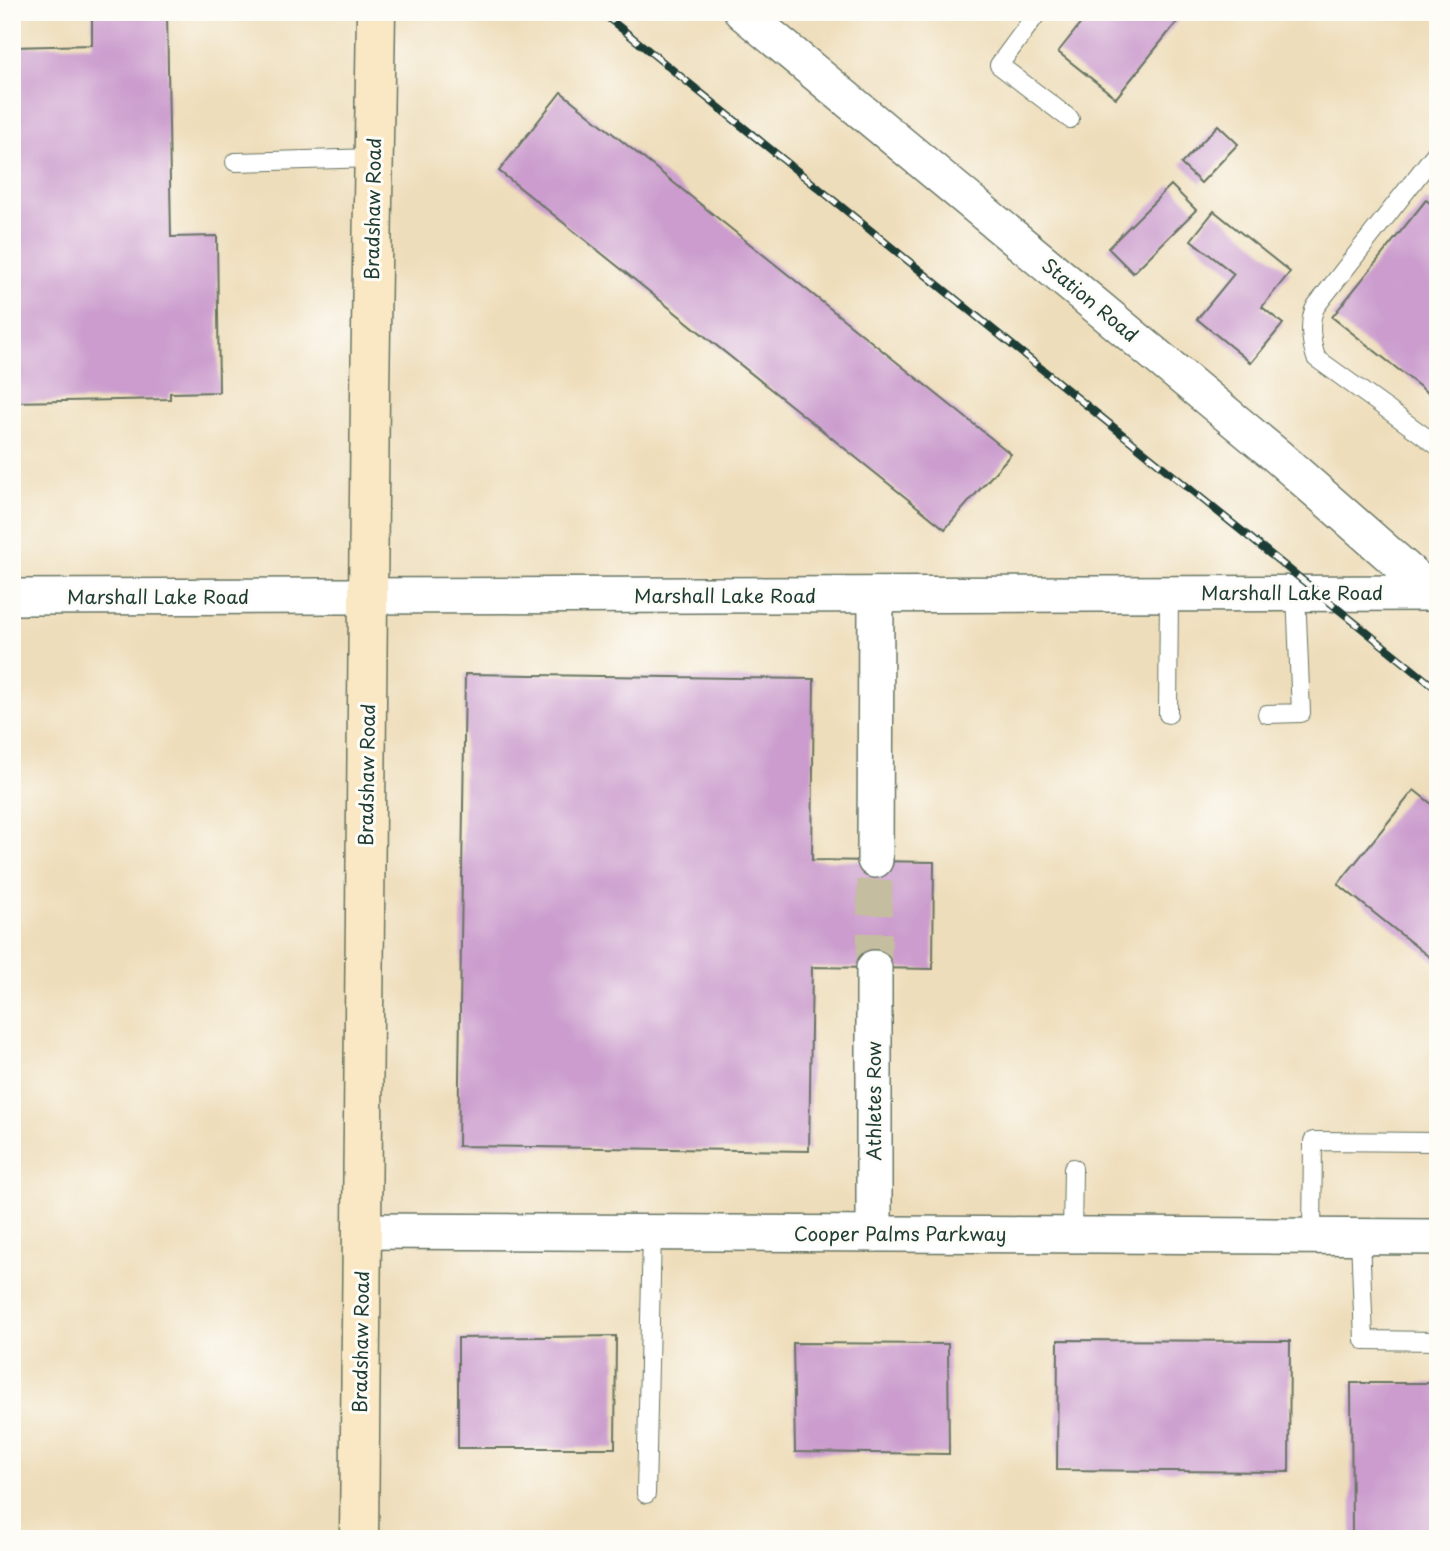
<svg xmlns="http://www.w3.org/2000/svg" width="1450" height="1551" viewBox="0 0 1450 1551" font-family="'Playpen Sans',sans-serif">
  <rect width="100%" height="100%" fill="#fdfcf7"/>
  <filter id="ink" filterUnits="userSpaceOnUse"><feTurbulence type="fractalNoise" baseFrequency=".0143" numOctaves="2"/><feDisplacementMap in="SourceGraphic" scale="14" xChannelSelector="R" yChannelSelector="G"/><feConvolveMatrix kernelMatrix="1 2 1 2 8 2 1 2 1" color-interpolation-filters="sRGB"/></filter>
  <filter id="wash" filterUnits="userSpaceOnUse"><feTurbulence type="fractalNoise" baseFrequency=".00686" numOctaves="4" result="noise"/><feDisplacementMap in="SourceGraphic" scale="28" xChannelSelector="R" yChannelSelector="G"/><feGaussianBlur stdDeviation="1.57" result="paint"/><feColorMatrix in="noise" values="0 0 0 0 0 0 0 0 0 0 0 0 0 0 0 0 0 1.4 0 .05"/><feComposite in="paint" operator="in"/></filter>
  <g filter="url(#wash)">
    <rect width="100%" height="100%" fill="#eeddba"/>
    <g id="blocks">
      <g fill="#cb9ccd">
        <path d="M92,12H167L171,237L217,236L219,392L170,393V399L12,402V47L92,45Z"/>
        <path d="M1090,12H1185L1116,98L1058,52Z"/>
        <path d="M561,92L1011,454L945,529L499,171Z"/>
        <path d="M1218,125L1238,144L1201,183L1181,164Z"/>
        <path d="M1171,185L1196,210L1133,273L1108,248Z"/>
        <path d="M1426,200L1438,209V401L1332,317Z"/>
        <path d="M1214,211L1290,272L1262,307L1283,324L1251,363L1197,319L1234,274L1191,240Z"/>
        <path d="M465,674L814,679L812,860L934,862L933,969L812,967L809,1151L458,1146Z"/>
        <path d="M1414,790L1438,809V964L1338,884Z"/>
        <path d="M616,1336L615,1448H458V1338Z"/>
        <path d="M1058,1340L1290,1341L1289,1472L1057,1470Z"/>
        <path d="M793,1343L948,1344L949,1454L795,1452Z"/>
        <path d="M1351,1383H1438V1539H1352Z"/>
      </g>
    </g>
  </g>
  <g filter="url(#ink)">
    <use href="#blocks" fill-opacity="0" stroke="#677563" stroke-width="2"/>
    <g fill="none" stroke-linecap="round" stroke-linejoin="round">
      <path stroke="#c5bd9f" stroke-width="35" stroke-dasharray="35 18" stroke-linecap="butt" d="M874,968L875,860"/>
      <g stroke="#677563" stroke-width="20">
        <g id="lane">
          <path d="M1038,12L999,65L1070,119"/>
          <path d="M1438,150L1316,306C1308,320 1311,343 1316,358L1438,446"/>
          <path d="M235,162L374,158"/>
          <path d="M1168,714L1169,594"/>
          <path d="M1267,714L1301,713L1296,593"/>
          <path d="M1072,1235L1073,1168"/>
          <path d="M1312,1236L1313,1141L1438,1142"/>
          <path d="M1360,1237L1364,1340L1438,1341"/>
          <path d="M646,1494L652,1233"/>
        </g>
      </g>
      <g stroke="#677563" stroke-width="38">
        <g id="street">
          <path d="M742,12L1276,455L1433,593"/>
          <path d="M12,597L1438,593"/>
          <path d="M875,860L876,595"/>
          <path d="M362,1231L1438,1237"/>
          <path d="M874,1234V968"/>
        </g>
      </g>
      <g stroke="#677563" stroke-width="41">
        <path id="secondary" d="M359,1539L370,393L376,12"/>
      </g>
      <use href="#lane" stroke="#fff" stroke-width="18"/>
      <use href="#street" stroke="#fff" stroke-width="35"/>
      <use href="#secondary" stroke="#fae7c3" stroke-width="38"/>
      <g stroke="#1f3d34" stroke-width="8">
        <path id="rail" d="M601,12L1438,690"/>
      </g>
      <use href="#rail" stroke="#fdfcf7" stroke-width="5" stroke-dasharray="16" stroke-linecap="butt"/>
    </g>
  </g>
  <g text-anchor="middle" stroke-width="6" stroke-linejoin="round" paint-order="stroke">
    <g font-size="19" fill="#1f3d34" stroke="#fdfcf7">
      <text transform="translate(373 209) rotate(-89)" y="7">Bradshaw Road</text>
      <text transform="translate(1090 300) rotate(40)" y="7">Station Road</text>
      <text x="1292" y="600">Marshall Lake Road</text>
      <text x="725" y="603">Marshall Lake Road</text>
      <text x="158" y="604">Marshall Lake Road</text>
      <text transform="translate(367 775) rotate(-89)" y="7">Bradshaw Road</text>
      <text transform="translate(874 1101) rotate(-90)" y="7">Athletes Row</text>
      <text x="900" y="1241">Cooper Palms Parkway</text>
      <text transform="translate(361 1342) rotate(-89)" y="7">Bradshaw Road</text>
    </g>
  </g>
  <rect width="1450" height="1551" fill="none" stroke="#fdfcf7" stroke-width="42"/>
</svg>
